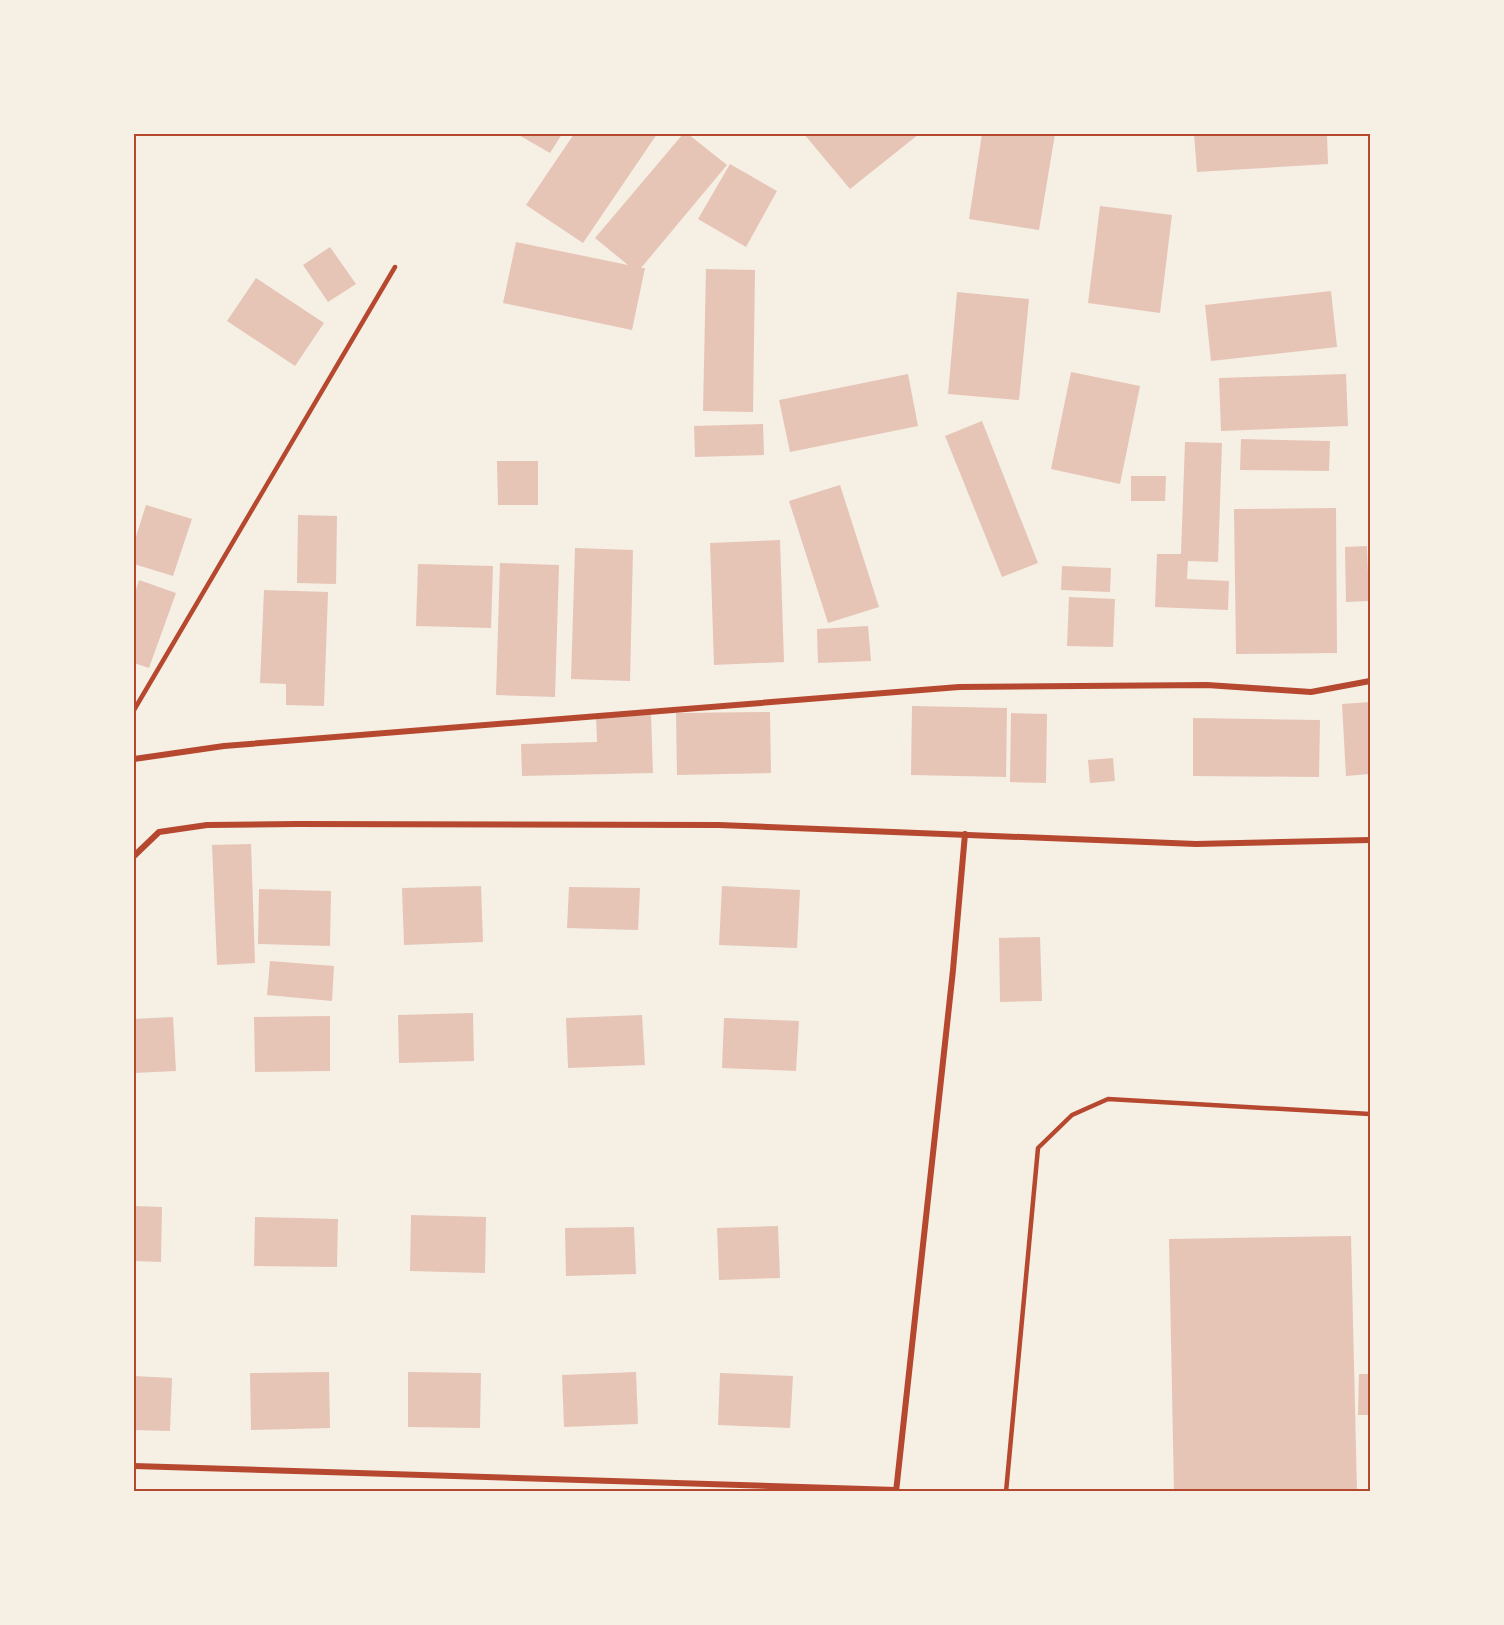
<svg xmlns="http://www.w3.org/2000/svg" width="1504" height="1625" viewBox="0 0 1504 1625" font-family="Roboto,sans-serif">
  <rect width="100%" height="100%" fill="#f6efe4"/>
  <g fill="#e6c5b7">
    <path d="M517,134H562L550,153Z"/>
    <path d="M574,134H657L583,243L526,205Z"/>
    <path d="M683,134H688L727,165L641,268H645L632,330L503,303L516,242L628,265L595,238Z"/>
    <path d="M804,134H919L850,189Z"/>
    <path d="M982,134H1055L1039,230L969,219Z"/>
    <path d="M1194,134H1327L1328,164L1197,172Z"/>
    <path d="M730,164L777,191L746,247L698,219Z"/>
    <path d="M1100,206L1172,215L1160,313L1088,303Z"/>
    <path d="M330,247L356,284L328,302L303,265Z"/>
    <path d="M706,269L755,270L753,412L703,411Z"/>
    <path d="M256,278L324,323L295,366L227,321Z"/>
    <path d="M1331,291L1337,347L1211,361L1205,305Z"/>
    <path d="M957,292L1029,299L1019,400L948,394Z"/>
    <path d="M1071,372L1140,386L1120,484L1051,469Z"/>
    <path d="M908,374L918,426L790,452L779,400Z"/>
    <path d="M1346,374L1348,426L1221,431L1219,378Z"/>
    <path d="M982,421L1038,563L1002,577L945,436Z"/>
    <path d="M763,424L764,455L695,457L694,426Z"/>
    <path d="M1241,439L1330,441L1329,471L1240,470Z"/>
    <path d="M1185,442L1222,443L1218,562L1188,561L1187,579L1229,581L1228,610L1155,607L1157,554H1181Z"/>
    <path d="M497,461H538V505H498Z"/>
    <path d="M1131,476H1166L1165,501H1131Z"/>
    <path d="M840,485L879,607L828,623L789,501Z"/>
    <path d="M146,505L192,519L173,576L134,564V543Z"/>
    <path d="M1336,508L1337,653L1236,654L1234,509Z"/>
    <path d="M298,515L337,516L336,584L297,583Z"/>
    <path d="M780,540L784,662L714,665L710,543Z"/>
    <path d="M1367,546L1369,601L1346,602L1345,547Z"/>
    <path d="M575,548L633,550L630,681L571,679Z"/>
    <path d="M500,563L559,565L555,697L496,695Z"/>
    <path d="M418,564L493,566L491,628L416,626Z"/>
    <path d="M1062,566L1111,568L1110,592L1061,590Z"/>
    <path d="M139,580L176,593L149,668L134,663V596Z"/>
    <path d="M264,590L328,592L324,706L286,705V684L260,683Z"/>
    <path d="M1069,597L1115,599L1113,647L1067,646Z"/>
    <path d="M868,626L871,661L818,663L817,629Z"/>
    <path d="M1370,702V774L1346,776L1342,704Z"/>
    <path d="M912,706L1007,708L1006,777L911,775Z"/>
    <path d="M770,712L771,773L677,775L676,713Z"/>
    <path d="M1011,713L1047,714L1046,783L1010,782Z"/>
    <path d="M651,715L653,773L522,776L521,744L597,742L596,716Z"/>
    <path d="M1193,718L1320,720L1319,777L1193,776Z"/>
    <path d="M1113,758L1115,781L1090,783L1088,760Z"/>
    <path d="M251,844L255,963L217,965L212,845Z"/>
    <path d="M481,886L483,942L404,945L402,888Z"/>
    <path d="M722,886L800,890L797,948L719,945Z"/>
    <path d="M569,887L640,888L638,930L567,928Z"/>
    <path d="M259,889L331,891L330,946L258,944Z"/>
    <path d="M1040,937L1042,1001L1000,1002L999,938Z"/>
    <path d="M270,961L334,966L332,1001L267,995Z"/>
    <path d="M473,1013L474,1061L399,1063L398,1015Z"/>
    <path d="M642,1015L645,1065L568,1068L566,1018Z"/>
    <path d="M330,1016V1071L255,1072L254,1017Z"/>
    <path d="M173,1017L176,1071L134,1073V1019Z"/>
    <path d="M724,1018L799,1021L796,1071L722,1068Z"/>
    <path d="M134,1206L162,1207L161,1262L134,1261Z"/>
    <path d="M411,1215L486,1217L485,1273L410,1271Z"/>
    <path d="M255,1217L338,1219L337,1267L254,1266Z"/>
    <path d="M778,1226L780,1278L719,1280L717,1228Z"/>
    <path d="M634,1227L636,1274L566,1276L565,1228Z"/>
    <path d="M1351,1236L1357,1492H1174L1169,1239Z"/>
    <path d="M329,1372L330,1428L251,1430L250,1373Z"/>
    <path d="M408,1372L481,1373L480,1428L408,1427Z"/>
    <path d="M636,1372L638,1424L564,1427L562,1375Z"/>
    <path d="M720,1373L793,1376L790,1428L718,1425Z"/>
    <path d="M1359,1374H1370V1415H1358Z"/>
    <path d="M134,1376L172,1378L170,1431L134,1430Z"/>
  </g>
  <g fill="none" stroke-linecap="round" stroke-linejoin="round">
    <g stroke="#b5482f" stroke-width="4.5">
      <path d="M134,710L395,267"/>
      <path d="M1006,1492L1038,1148L1072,1115L1108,1099L1370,1114"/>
    </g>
    <g stroke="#b5482f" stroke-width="6">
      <path d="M134,759L224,746L959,687L1207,685L1311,692L1370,681"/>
      <path d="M134,856L159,832L207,825L297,824L719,825L1196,844L1370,840"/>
      <path d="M134,1466L896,1490"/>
      <path d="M896,1492L953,970L965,834"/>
    </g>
  </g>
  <rect width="1504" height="1625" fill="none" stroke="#f6efe4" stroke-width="270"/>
  <rect x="135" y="135" width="1234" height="1355" fill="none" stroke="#b5482f" stroke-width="2"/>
</svg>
